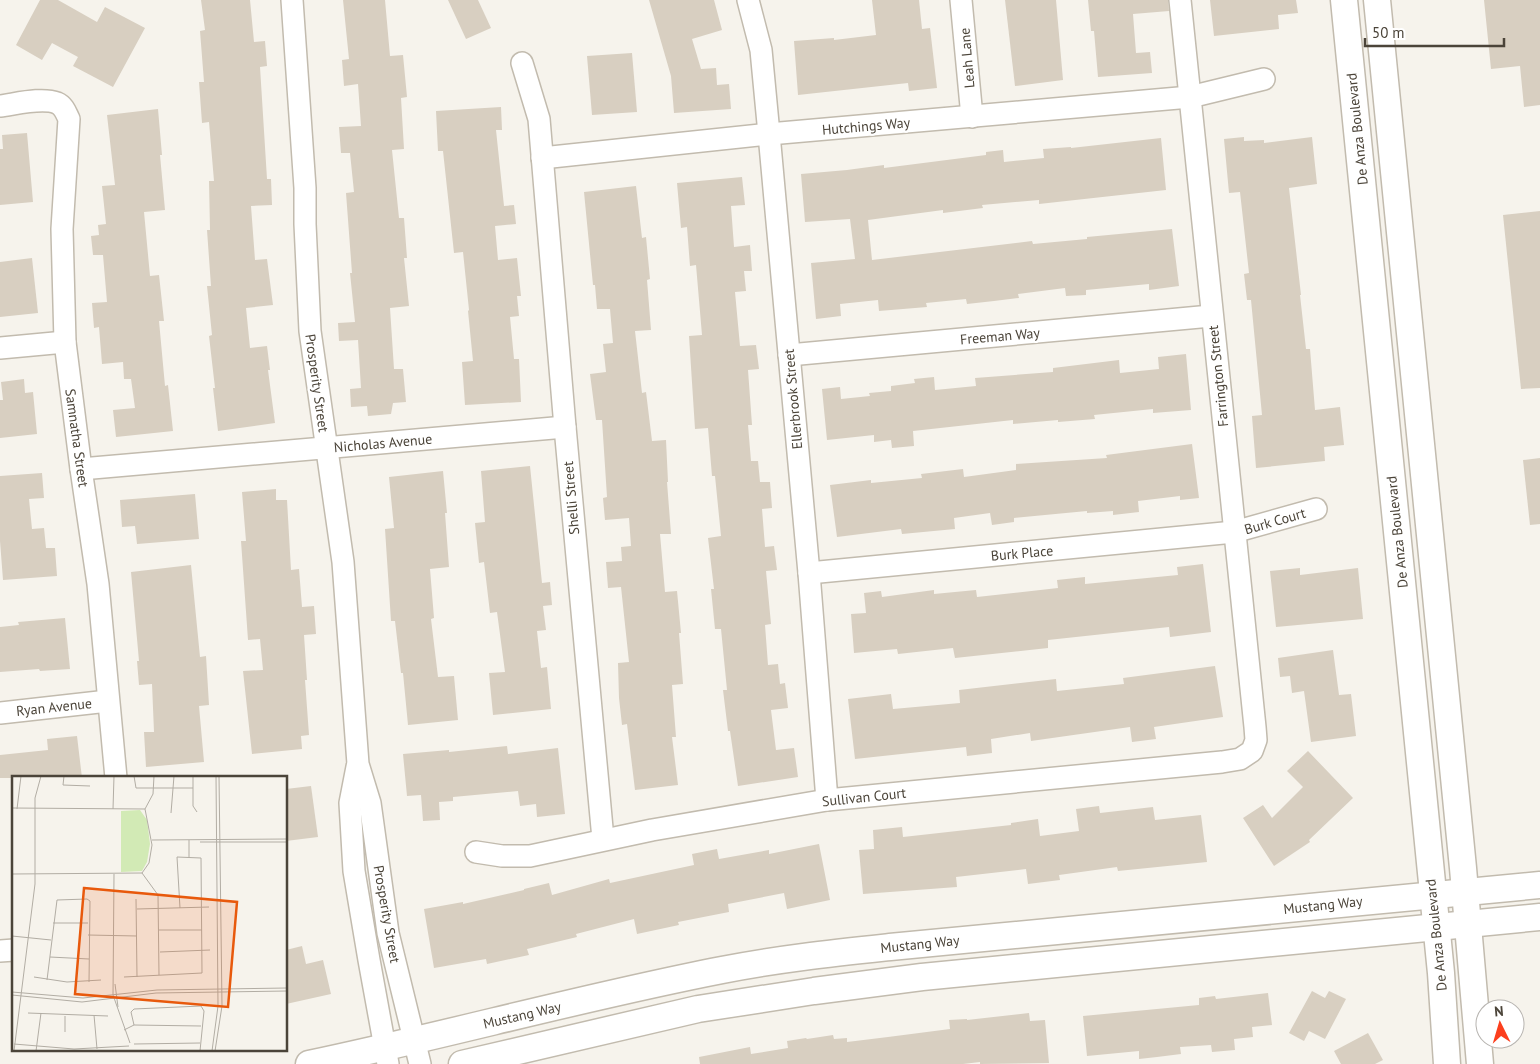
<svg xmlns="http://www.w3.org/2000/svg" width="1540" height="1064" viewBox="0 0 1540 1064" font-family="'PT Sans',sans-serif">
  <rect width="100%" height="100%" fill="#f6f3ec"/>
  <g fill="#d8cfc1">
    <path d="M40,0H58L97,22L105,7L145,28L113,87L73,66L78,57L52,43L42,60L16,45Z"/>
    <path d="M201,0H250L254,42L265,41L267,66L260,67L267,179H271L272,205L251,206L255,260L267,259L273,305L246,308L250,348L267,346L270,370H268L275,423L218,431L213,388H215L209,336L212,335L207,286H211L207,230H210L209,181H214L209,122L202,123L199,82H204L200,31L205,30Z"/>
    <path d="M343,0H385L390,56L403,55L407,97L401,98L404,149L392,150L399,218H404L407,258H404L409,306L390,308L394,369H403L406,402L393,403L391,414L368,416L367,406L351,407L350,389L361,388L358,340L339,341L338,323L355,322L350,273H352L346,193L354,192L350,153H341L339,127L361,126L358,84L344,86L342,60L349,59Z"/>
    <path d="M448,0H478L491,28L466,39Z"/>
    <path d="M649,0H714L722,30L692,39L701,69L716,68L717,85L729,84L731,109L674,113L671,76Z"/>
    <path d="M872,0H919L922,29L930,28L937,88L909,91L908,83L798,95L794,41L834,38V40L876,35Z"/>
    <path d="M1005,0H1056L1063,80L1015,86Z"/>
    <path d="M1088,0H1168L1169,11L1133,14L1136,53L1150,52L1152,73L1098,77L1094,31H1091Z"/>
    <path d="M1210,0H1296L1298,13L1278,15L1279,29L1214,36Z"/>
    <path d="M1484,0H1540V105L1524,107L1520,66L1491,69Z"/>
    <path d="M632,53L637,112L592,115L587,56Z"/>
    <path d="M501,107L502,130H496L504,206L514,205L516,224L495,226L498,260L517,258L521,296H517L519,316L510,317L514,359H519L521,402L465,405L462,362L473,361L468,311L469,310L463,252L454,253L443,151H438L436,111Z"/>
    <path d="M158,109L162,155H160L165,210L144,212L150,276L159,275L164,321H159L165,386L168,385L173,431L116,437L113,410L135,408L131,379H124L123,362L102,364L99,327L94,328L92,303L107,302L103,255H93L91,236L99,235L98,225L106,224L102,186L115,185L107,115Z"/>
    <path d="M27,133L33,202L0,205V149H3L2,135Z"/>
    <path d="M1244,137V141L1264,140V143L1312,137L1317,184L1289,188L1301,295H1300L1306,349H1310L1315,410L1340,407L1344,445L1324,447L1325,461L1256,468L1252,416L1262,415L1251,300H1247L1244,274L1249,273L1240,192L1229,193L1224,139Z"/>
    <path d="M1161,138L1166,190L1039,204V200L982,205L983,208L943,213V210L868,220L872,260L1032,241L1033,244L1087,239V237L1172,229L1179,286L1149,290V284L1086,290V295L1066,296L1065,288L1018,294L1019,298L994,301L967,304L966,299L926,303L927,307L879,311L878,300L840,304L841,316L816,319L811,263L855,259L850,219L805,222L801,174L847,170L884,165V168L986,155V152L1003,150L1004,162L1044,158L1043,149L1071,147V148Z"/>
    <path d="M742,177L745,205L731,206L734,247L750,245L752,271H744L746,291L735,292L740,346L756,345L759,369L748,370L752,425H748L751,461H758L760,482H770L772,508L762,509L765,547L774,546L777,570L766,571L771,624L765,625L768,665L778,664L780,684L785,683L788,708L771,710L776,750L794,748L798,777L738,786L730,731H728L723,690H727L721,629H715L711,589H714L708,538L721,536L715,476H712L708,428L695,429L689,336L702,335L696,265L690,266L687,227L681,228L677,183Z"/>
    <path d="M636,186L642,238L646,237L650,279L647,280L651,330L635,331L642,393L646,392L652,441L666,440L668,482H667L671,534H660L665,592L677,591L681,633H679L683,684L672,685L676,737H672L678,785L635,790L627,724L622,725L619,698L618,663L629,662L621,587L608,588L606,562L622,561L621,547L631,546L629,518L605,520L603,498L607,497L602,420H596L590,374L606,372L603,344L613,343L610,309H597L595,285H593L584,192Z"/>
    <path d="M1540,211V388L1521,389L1503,215Z"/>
    <path d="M32,258L38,313L0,317V262Z"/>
    <path d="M1186,354L1191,410L1153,413V409L1094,415L1095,419L1058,422V420L1013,424V420L913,431L914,446L892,448L891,440L874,442V435L827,440L822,389L840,387L841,399L870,396L869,393L891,391V386L915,383L914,379L934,377L935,390L976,386L975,378L1053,372V368L1119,360L1120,373L1159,369L1158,357Z"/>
    <path d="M24,379L25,393L33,392L37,434L0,438V400H3L1,382Z"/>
    <path d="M1192,444L1199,498L1180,500V496L1138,501L1139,512L1113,515V511L1087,513V511L1014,518V522L992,525L990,513L954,518L955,529L902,534L901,529L837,537L830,485L871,480V483L922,478L921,474L963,469L964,477L1016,470V464L1107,458L1106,455Z"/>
    <path d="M1540,458V524L1530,525L1523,460Z"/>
    <path d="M530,466L542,583L550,582L552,605L543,606L546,630L537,631L541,668L547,667L551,709L493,715L489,673L505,672L497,612L490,613L484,562L479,563L475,523L485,522L481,471Z"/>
    <path d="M443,471L447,513H445L449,567L430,569L434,618L431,619L438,677L454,676L458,720L408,725L403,673H401L395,621H391L385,529L394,528L389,477Z"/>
    <path d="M42,473L44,498L29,499L32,529L44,528L46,548H55L57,576L3,580L0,541V476Z"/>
    <path d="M276,489V500H287L291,570L299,569L302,607L314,606L316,634L304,635L307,680H305L309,735L301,736L302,749L252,754L243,671L263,670L260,639L248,640L241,541H246L242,492Z"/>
    <path d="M195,494L199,539L137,544L135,526L122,527L120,500Z"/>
    <path d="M1203,564L1211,632L1170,637L1169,627L1048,640V648L955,658L953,648L898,654L897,649L854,653L851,614L866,613L864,593L881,591L882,597L934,590V594L976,590L977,597L1058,588L1057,580L1085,577V584L1178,575L1177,567Z"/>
    <path d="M191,565L200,657L206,656L209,705L199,706L204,762L146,767L144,732H154L152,684L139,685L137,661H139L131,572Z"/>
    <path d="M1300,568V575L1358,568L1363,619L1276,627L1270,571Z"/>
    <path d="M65,618L70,669L40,671L39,669L0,672V627L19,625L18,622Z"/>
    <path d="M1333,650L1339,695L1351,694L1356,736L1311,742L1304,691L1292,693L1290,676L1280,677L1278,658Z"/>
    <path d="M1215,666L1223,717L1154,727L1156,739L1132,742L1130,727L1031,741L1030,733L991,739L992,753L967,756L966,747L855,759L848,699L891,694L893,709L960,703L959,690L1056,679L1057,691L1124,684L1123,678Z"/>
    <path d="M77,736L82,778H0V755L48,750L47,739Z"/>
    <path d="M507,746L508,754L558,748L565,814L537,817L536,804L520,806L518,791L453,797V801L439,802L440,820L423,821L421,795L407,796L403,754L449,750V752Z"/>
    <path d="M1308,751L1353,798L1309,840L1310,842L1274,866L1243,818L1263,805L1272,818L1303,787L1287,771Z"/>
    <path d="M311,786L318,837L286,841V789Z"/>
    <path d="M1099,806L1100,813L1153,807L1155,820L1201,815L1207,862L1118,871L1117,867L1059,875L1060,880L1028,884L1026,869L956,877L957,887L863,894L859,850L874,849L873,830L902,827L903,837L1011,825V823L1038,819L1040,836L1079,831L1076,809Z"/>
    <path d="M819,844L830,900L787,909L784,893L728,904L729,912L678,922L679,925L637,934L634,919L576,934L577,937L527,949L529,955L487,964L486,959L434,968L424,909L463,902V904L524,890V889L549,883L552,895L609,879L610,883L694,865L692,854L717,849L719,859L769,850V854Z"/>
    <path d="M302,946L306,964L323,960L331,994L286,1004V950Z"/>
    <path d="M1312,991L1325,998L1329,991L1346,999L1325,1039L1309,1031L1304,1041L1289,1033Z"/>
    <path d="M1268,993L1272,1025L1252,1027L1253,1037L1234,1039L1235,1050L1212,1052L1211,1045L1180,1047L1181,1054L1157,1057L1139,1059V1051L1087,1056L1083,1016L1199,1005V998L1215,996L1216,999Z"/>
    <path d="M1029,1013L1030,1021L1045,1020L1049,1063L980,1064V1062L963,1064H700L699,1057L750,1047L751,1054L788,1048L787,1041L806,1038L807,1039L833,1035L834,1039L847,1038V1042L888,1037L950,1029L949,1020L967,1019V1020Z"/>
    <path d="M1368,1033L1383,1060L1375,1064H1341L1334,1051Z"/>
  </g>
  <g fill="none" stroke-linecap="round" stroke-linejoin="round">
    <g stroke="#c2bbae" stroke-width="24">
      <g id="minor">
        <path d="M292,0L305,188V224L310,331L343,562L358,764L370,803L388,933L420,1064"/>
        <path d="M748,0L761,50L769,134L809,573L827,800"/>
        <path d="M961,0L972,117"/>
        <path d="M522,63L539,119L565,427L603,839"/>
        <path d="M0,106C16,104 42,97 57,103C64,106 66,113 69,119L62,229L65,342L81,469L98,584L116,778"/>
        <path d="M542,158L769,134L1190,97L1264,79"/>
        <path d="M0,348L65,342"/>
        <path d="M789,355L1211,316"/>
        <path d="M81,469L565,427"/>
        <path d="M809,573L1234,532L1316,509"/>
        <path d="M0,713L108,701"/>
        <path d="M357,767L350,803L354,871L369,960L388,1064"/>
        <path d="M476,852L502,856H530L652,830L827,800L1222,762L1240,759L1252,751L1256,740L1255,727L1180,0"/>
        <path d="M0,951L14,950"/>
      </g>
    </g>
    <g stroke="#c2bbae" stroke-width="29">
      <g id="tertiary">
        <path d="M1344,0L1441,973L1447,1064"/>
        <path d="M1377,0L1463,868L1480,1064"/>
        <path d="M309,1064C447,1035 583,997 722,970C777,959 834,953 890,947L1540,885"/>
        <path d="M462,1064L698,1009L814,991L922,977L1540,917"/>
      </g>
    </g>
    <use href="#minor" stroke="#fff" stroke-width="21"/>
    <use href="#tertiary" stroke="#fff" stroke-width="26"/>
  </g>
  <g text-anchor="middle" stroke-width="4.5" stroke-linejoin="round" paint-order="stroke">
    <g font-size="14" fill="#4b4439" stroke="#fff">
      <text transform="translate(967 58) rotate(-95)" y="5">Leah Lane</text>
      <text transform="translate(866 126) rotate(-5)" y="5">Hutchings Way</text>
      <text transform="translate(1357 129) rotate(-96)" y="5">De Anza Boulevard</text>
      <text transform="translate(1000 336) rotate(-5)" y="5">Freeman Way</text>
      <text transform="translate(1218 376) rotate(-96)" y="5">Farrington Street</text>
      <text transform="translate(317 383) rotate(82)" y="5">Prosperity Street</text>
      <text transform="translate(793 399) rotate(-95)" y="5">Ellerbrook Street</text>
      <text transform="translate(77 438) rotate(82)" y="5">Samnatha Street</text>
      <text transform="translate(383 443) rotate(-5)" y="5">Nicholas Avenue</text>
      <text transform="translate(571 498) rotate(-95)" y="5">Shelli Street</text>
      <text transform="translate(1275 521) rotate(-16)" y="5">Burk Court</text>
      <text transform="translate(1397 532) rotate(-96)" y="5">De Anza Boulevard</text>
      <text transform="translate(1022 553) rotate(-5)" y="5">Burk Place</text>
      <text transform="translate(54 707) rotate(-6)" y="5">Ryan Avenue</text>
      <text transform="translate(864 797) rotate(-6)" y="5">Sullivan Court</text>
      <text transform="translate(1323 905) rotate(-6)" y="5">Mustang Way</text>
      <text transform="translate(387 914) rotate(80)" y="5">Prosperity Street</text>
      <text transform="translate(1436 935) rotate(-96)" y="5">De Anza Boulevard</text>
      <text transform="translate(920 944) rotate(-6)" y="5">Mustang Way</text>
      <text transform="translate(522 1015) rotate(-13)" y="5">Mustang Way</text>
    </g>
  </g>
  <g transform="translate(12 776)">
    <rect width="275" height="275" fill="#f6f3ec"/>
    <path d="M128,34L135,44L138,68L135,86L130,95L109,96V35Z" fill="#d2eab5"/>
    <path fill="none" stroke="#b2ada4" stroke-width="1" d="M52,0L51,9L78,10M122,0L124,12H181M181,0V30L185,36M0,32L133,33M5,33L9,0M101,33L102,0M133,33L141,18L142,0M159,37L162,0M0,57V74M140,64L275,63M177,64V81M188,66H275M130,97L146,119L147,199M130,97L137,87L140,69L133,33M0,98L130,97M102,98L101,219L118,267M124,123L125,201M125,133L197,131M41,147H76M147,154H190M76,159L125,160M0,160L39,164M148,176L198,174M38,181L77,183M22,201L55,206L89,204M112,201L190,197L189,82L165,81L168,132M35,204L45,124L75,123L78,125L77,206M103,208L106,231M0,216L71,222L145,214L275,212M0,219L70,226L144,217L275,215M16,237L96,240M82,239L85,273M53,240V256M122,249L119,236L122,233L189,230L192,235L188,275M112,254L122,249L189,250M2,268L62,273L117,270M122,268L188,267M2,275L23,108V22L29,0M24,275L29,237M200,275L206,230L204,0M203,275L210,230L207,0M275,275V165"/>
    <path fill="#e8590c" fill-opacity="0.15" stroke="#e8590c" stroke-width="2.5" d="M72,112L225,126L216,231L63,218Z"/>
    <rect width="275" height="275" fill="none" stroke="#4b4439" stroke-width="2.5"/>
  </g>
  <g transform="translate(1500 1024) rotate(355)"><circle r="24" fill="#ffffff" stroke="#b7b4b0"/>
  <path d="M0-4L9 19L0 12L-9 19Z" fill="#fc3f1d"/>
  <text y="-8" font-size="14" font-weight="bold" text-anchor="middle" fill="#4b4439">N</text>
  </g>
  <path d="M1365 38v8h139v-8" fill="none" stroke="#4b4439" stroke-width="2.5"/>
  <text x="1372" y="38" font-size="15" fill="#4b4439" stroke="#ffffff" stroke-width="4" paint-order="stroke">50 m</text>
</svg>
